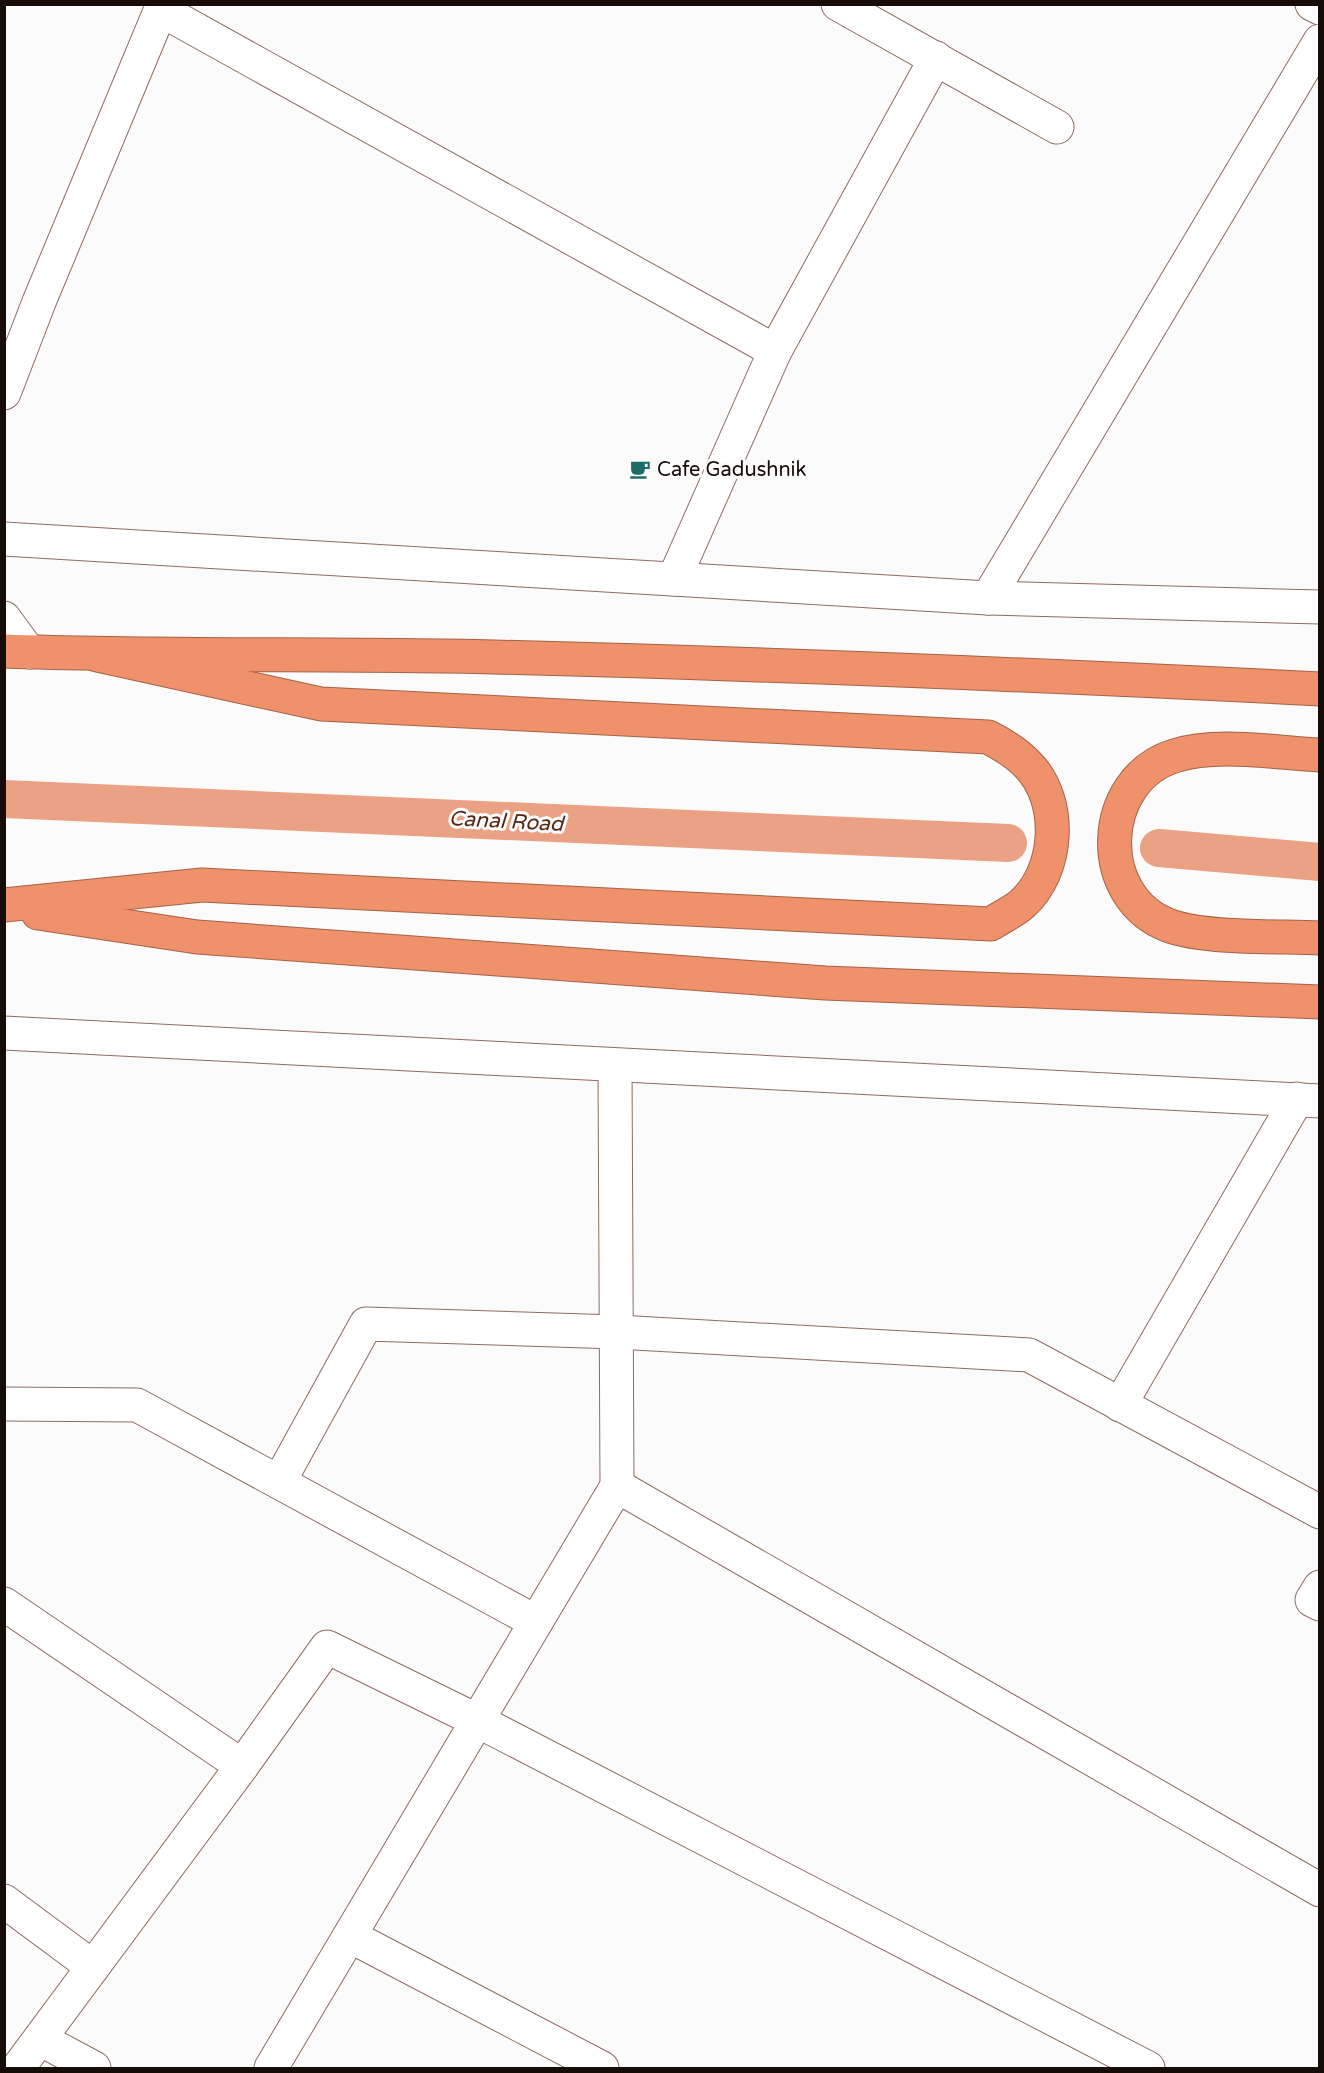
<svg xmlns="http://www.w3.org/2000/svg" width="1324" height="2073" viewBox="0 0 1324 2073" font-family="'Varela Round',sans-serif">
  <rect width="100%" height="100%" fill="#fbfbfb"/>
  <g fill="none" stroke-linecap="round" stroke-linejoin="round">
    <g stroke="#eba183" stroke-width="38">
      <path d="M4,799L1008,843"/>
      <path d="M1159,848L1320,862"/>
    </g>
    <g stroke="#8d6c5f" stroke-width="35">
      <g id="minor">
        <path d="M838,4L1057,127"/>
        <path d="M1312,4L1320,8"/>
        <path d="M161,10L775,351"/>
        <path d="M4,393L39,302L163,4"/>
        <path d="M4,539L988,598L1320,607"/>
        <path d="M674,579L775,351L936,58"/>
        <path d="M988,598L1320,41"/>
        <path d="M4,618L29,652"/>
        <path d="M4,1033L1320,1101"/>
        <path d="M4,1404L137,1405L536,1622L271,2068"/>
        <path d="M1120,1405L1297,1099"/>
        <path d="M279,1482L366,1324L617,1332L1029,1355L1320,1512"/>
        <path d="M617,1486L1320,1890"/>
        <path d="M1320,1587L1312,1600L1320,1604"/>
        <path d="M4,1604L242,1766"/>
        <path d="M536,1622L617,1486L615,1066"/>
        <path d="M4,1901L93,1967"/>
        <path d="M350,1936L602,2068"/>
        <path d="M40,2039L94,2068"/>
        <path d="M18,2068L242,1766L327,1647L478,1721L1148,2068"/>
      </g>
    </g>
    <g stroke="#a46248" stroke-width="35">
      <g id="highway">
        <path d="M4,651C168,657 331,653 494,657C769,664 1044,675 1320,689"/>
        <path d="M1320,755C1276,753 1216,742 1174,756C1098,780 1093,898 1170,926C1207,939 1278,936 1320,938"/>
        <path d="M4,905L202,885L991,924C1001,917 1013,912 1022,904C1059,871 1063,802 1029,766C1017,753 1004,745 988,737L321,704L97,655"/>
        <path d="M38,913L197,937L825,983L1320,1002"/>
      </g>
    </g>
    <use href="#minor" stroke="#fff" stroke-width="33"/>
    <use href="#highway" stroke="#ef916b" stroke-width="33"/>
  </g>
  <defs>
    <g id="cafe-bare" transform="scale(1.62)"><path d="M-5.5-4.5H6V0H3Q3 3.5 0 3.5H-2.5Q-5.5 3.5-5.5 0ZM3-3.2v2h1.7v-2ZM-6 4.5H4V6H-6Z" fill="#1d6a68" stroke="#fbfbfb" stroke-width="2.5" paint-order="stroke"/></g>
  </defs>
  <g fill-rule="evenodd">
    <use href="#cafe-bare" x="640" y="469"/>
  </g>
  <g text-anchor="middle" stroke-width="6" stroke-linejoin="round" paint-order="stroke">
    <g font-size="20" fill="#180c08" stroke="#fbfbfb" text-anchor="start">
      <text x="657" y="476">Cafe Gadushnik</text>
    </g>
    <g font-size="21" font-style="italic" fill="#552611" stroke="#fbfbfb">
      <text transform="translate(506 821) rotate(3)" y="7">Canal Road</text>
    </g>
  </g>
  <rect width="1324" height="2073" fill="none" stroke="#180c08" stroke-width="12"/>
</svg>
